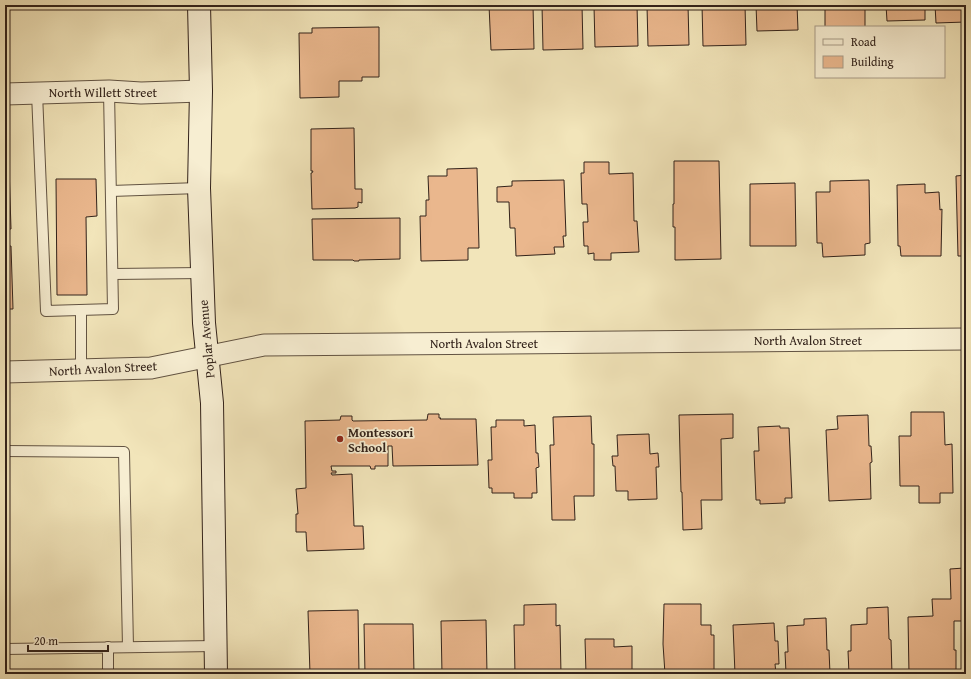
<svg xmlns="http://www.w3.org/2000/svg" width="971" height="679" viewBox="0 0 971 679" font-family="'Gentium Book Plus',serif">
  <rect width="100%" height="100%" fill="#f2e5ba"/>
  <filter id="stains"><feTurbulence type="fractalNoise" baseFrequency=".005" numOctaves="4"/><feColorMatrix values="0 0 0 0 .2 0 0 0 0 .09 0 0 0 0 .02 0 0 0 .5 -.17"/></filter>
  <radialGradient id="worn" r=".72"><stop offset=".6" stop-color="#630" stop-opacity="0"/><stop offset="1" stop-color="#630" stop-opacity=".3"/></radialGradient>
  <g fill="#eab78d" stroke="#32221a">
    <rect x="11" y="5" width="36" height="2"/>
    <path d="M76,5H111V6L76,7Z"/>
    <path d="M489,5H533L534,49L491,50Z"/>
    <path d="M542,5H582L583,49L543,50Z"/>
    <path d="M592,5H637L638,46L595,47L594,6H592Z"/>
    <path d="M645,5H688L689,45L648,46L647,6Z"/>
    <path d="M700,5H745L746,45L703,46L702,5Z"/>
    <path d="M756,5H797L798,30L757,31Z"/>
    <rect x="825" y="5" width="40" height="22"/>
    <path d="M886,5H925V20L887,21Z"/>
    <path d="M935,5H966V22L936,23Z"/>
    <path d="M379,27V77H362V81H339V97L300,98L299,33H312V28Z"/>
    <path d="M354,128L355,189H362V203L358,202V207L355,208L312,209L311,173H312L313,171H311V129Z"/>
    <path d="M674,161H719L721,259L675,260V227H673V204H674Z"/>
    <path d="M584,162H609V174L633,173L634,221H637L639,252L611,253V260H594V253L588,254V246H584L583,222H588L587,204H582L581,173H584Z"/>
    <path d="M5,166H9L11,229H5Z"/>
    <path d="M477,168L479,248H468V260L421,261L420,216H426V200H429L428,176H447V169Z"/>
    <path d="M966,175V256H958L956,176Z"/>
    <path d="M56,179H96L97,216L86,217L87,295H57Z"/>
    <path d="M564,180L566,236H563L564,247H554L555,254L516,256L515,228H510L509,202H497V187L512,186V181Z"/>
    <path d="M869,180L870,243L865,244V255L823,257L822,243H817L816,192H830V181Z"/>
    <path d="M795,183L796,246H750V184Z"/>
    <path d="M925,184V193L939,192L940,210L942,209L941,256H901L900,246H898L897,185Z"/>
    <path d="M400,218V259L359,260V261H354L353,260H313L312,219Z"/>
    <path d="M5,246H11L13,309H5Z"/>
    <path d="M911,412H944L945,445L952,444L953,493H940V503H919V486H900L899,436H911Z"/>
    <path d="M428,414H439V418H441L440,419H476L478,465L393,466L392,446H388V466H375V469H371L370,466H331L332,471H336V473H331L332,475L352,474L354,526H363L364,549L307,551L306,532H296V514H298L296,489L306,488L305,421L340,420L341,416H352V420L353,421L427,420Z"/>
    <path d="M733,414V438L721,439L722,500H701L702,529L683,530L682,492H681L679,415Z"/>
    <path d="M868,415L869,446H871L872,462L870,463L871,499L829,501L826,430L838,429L837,416Z"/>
    <path d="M591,416L592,444H594V496H574L575,520H552L550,445H554L553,417Z"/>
    <path d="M496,420H524V426L535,425L536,453H538L539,467L536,468L537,493H532V498H514V493H492V488H489L488,460H492L491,427H496Z"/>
    <path d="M780,426V428H789L792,498H785V503L760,504V500H756L754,451H759L758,427Z"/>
    <path d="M649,434L650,454L658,453L659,467H656L657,499L628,500V491H616L615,466H613L612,456H618L617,435Z"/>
    <path d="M964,568L965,621H954V650H956V670H954L955,674H909L908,617L933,616L932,599H951L950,569Z"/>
    <path d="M556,604V626L560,625L561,674H515L514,625H524V605Z"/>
    <path d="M664,604H701V625H711V635H714V674H665L663,644Z"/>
    <path d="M888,607L889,639L891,640L892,674H849L848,651H851V625L867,624V608Z"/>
    <path d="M358,610L359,674H310L308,611Z"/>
    <path d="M826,618L827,650H829L830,674L786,673L785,652H788L787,626L804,625V619Z"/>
    <path d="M486,620L487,674H442L441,621Z"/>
    <path d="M774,623L775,641H778L779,664H775L776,674H735L733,625Z"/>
    <path d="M364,624H413L414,674H365Z"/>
    <path d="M585,639H614V647L632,646V674H586Z"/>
  </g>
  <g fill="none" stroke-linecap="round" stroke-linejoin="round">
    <g stroke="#625342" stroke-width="12">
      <g id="service">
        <path d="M37,93L46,311L113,309L109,91"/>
        <path d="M111,191L199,188"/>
        <path d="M113,274L202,273"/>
        <path d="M81,310V371"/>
        <path d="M5,451L124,452L128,647"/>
        <path d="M108,647V674"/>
        <path d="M5,649L215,646"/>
      </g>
    </g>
    <g stroke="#625342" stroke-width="23">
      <g id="minor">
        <path d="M5,94L109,91L141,93L201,91"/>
        <path d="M5,372L151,368L264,345L966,339"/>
      </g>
    </g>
    <g stroke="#32221a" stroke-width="24">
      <path id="secondary" d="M199,5L201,91L199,188L204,323L212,403L216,674"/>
    </g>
    <use href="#service" stroke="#f7eed2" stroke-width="10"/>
    <use href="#minor" stroke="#f7eed2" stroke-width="21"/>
    <use href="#secondary" stroke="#f7eed2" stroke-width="22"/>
  </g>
  <circle fill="#8f2418" stroke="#f7eed2" stroke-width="1.5" cx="340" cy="439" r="4"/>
  <g text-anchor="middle" stroke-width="3.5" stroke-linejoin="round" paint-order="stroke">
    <g font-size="13" fill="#32221a" stroke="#f7eed2">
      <text x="103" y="97">North Willett Street</text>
      <text transform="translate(206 339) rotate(-95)" y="5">Poplar Avenue</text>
      <text x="808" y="345">North Avalon Street</text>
      <text x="484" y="348">North Avalon Street</text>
      <text transform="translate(103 368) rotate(-3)" y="5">North Avalon Street</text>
    </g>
    <g font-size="13" font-weight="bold" fill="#32221a" stroke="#f7eed2" text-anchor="start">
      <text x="348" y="437">Montessori<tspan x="348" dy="15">School</tspan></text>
    </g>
  </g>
  <rect width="971" height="679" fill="none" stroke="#f2e5ba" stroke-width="20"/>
  <rect x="6" y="6" width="959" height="667" fill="none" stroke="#32221a" stroke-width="2"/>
  <rect x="10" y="10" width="951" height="659" fill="none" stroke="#32221a"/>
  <rect x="815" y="26" width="130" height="52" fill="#f7eed2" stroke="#a89c88"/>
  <rect x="823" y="39" width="20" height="6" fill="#f7eed2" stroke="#a89c88"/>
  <text x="851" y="46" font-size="12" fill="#32221a">Road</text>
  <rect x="823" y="56" width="20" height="12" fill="#eab78d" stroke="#a89c88"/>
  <text x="851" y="66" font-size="12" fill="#32221a">Building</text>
  <path d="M28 645v6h80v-6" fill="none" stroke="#32221a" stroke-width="2"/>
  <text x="34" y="645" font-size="12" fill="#32221a" stroke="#f7eed2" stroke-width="3" paint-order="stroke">20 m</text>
  <rect width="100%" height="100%" filter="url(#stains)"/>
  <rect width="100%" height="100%" fill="url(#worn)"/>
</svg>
